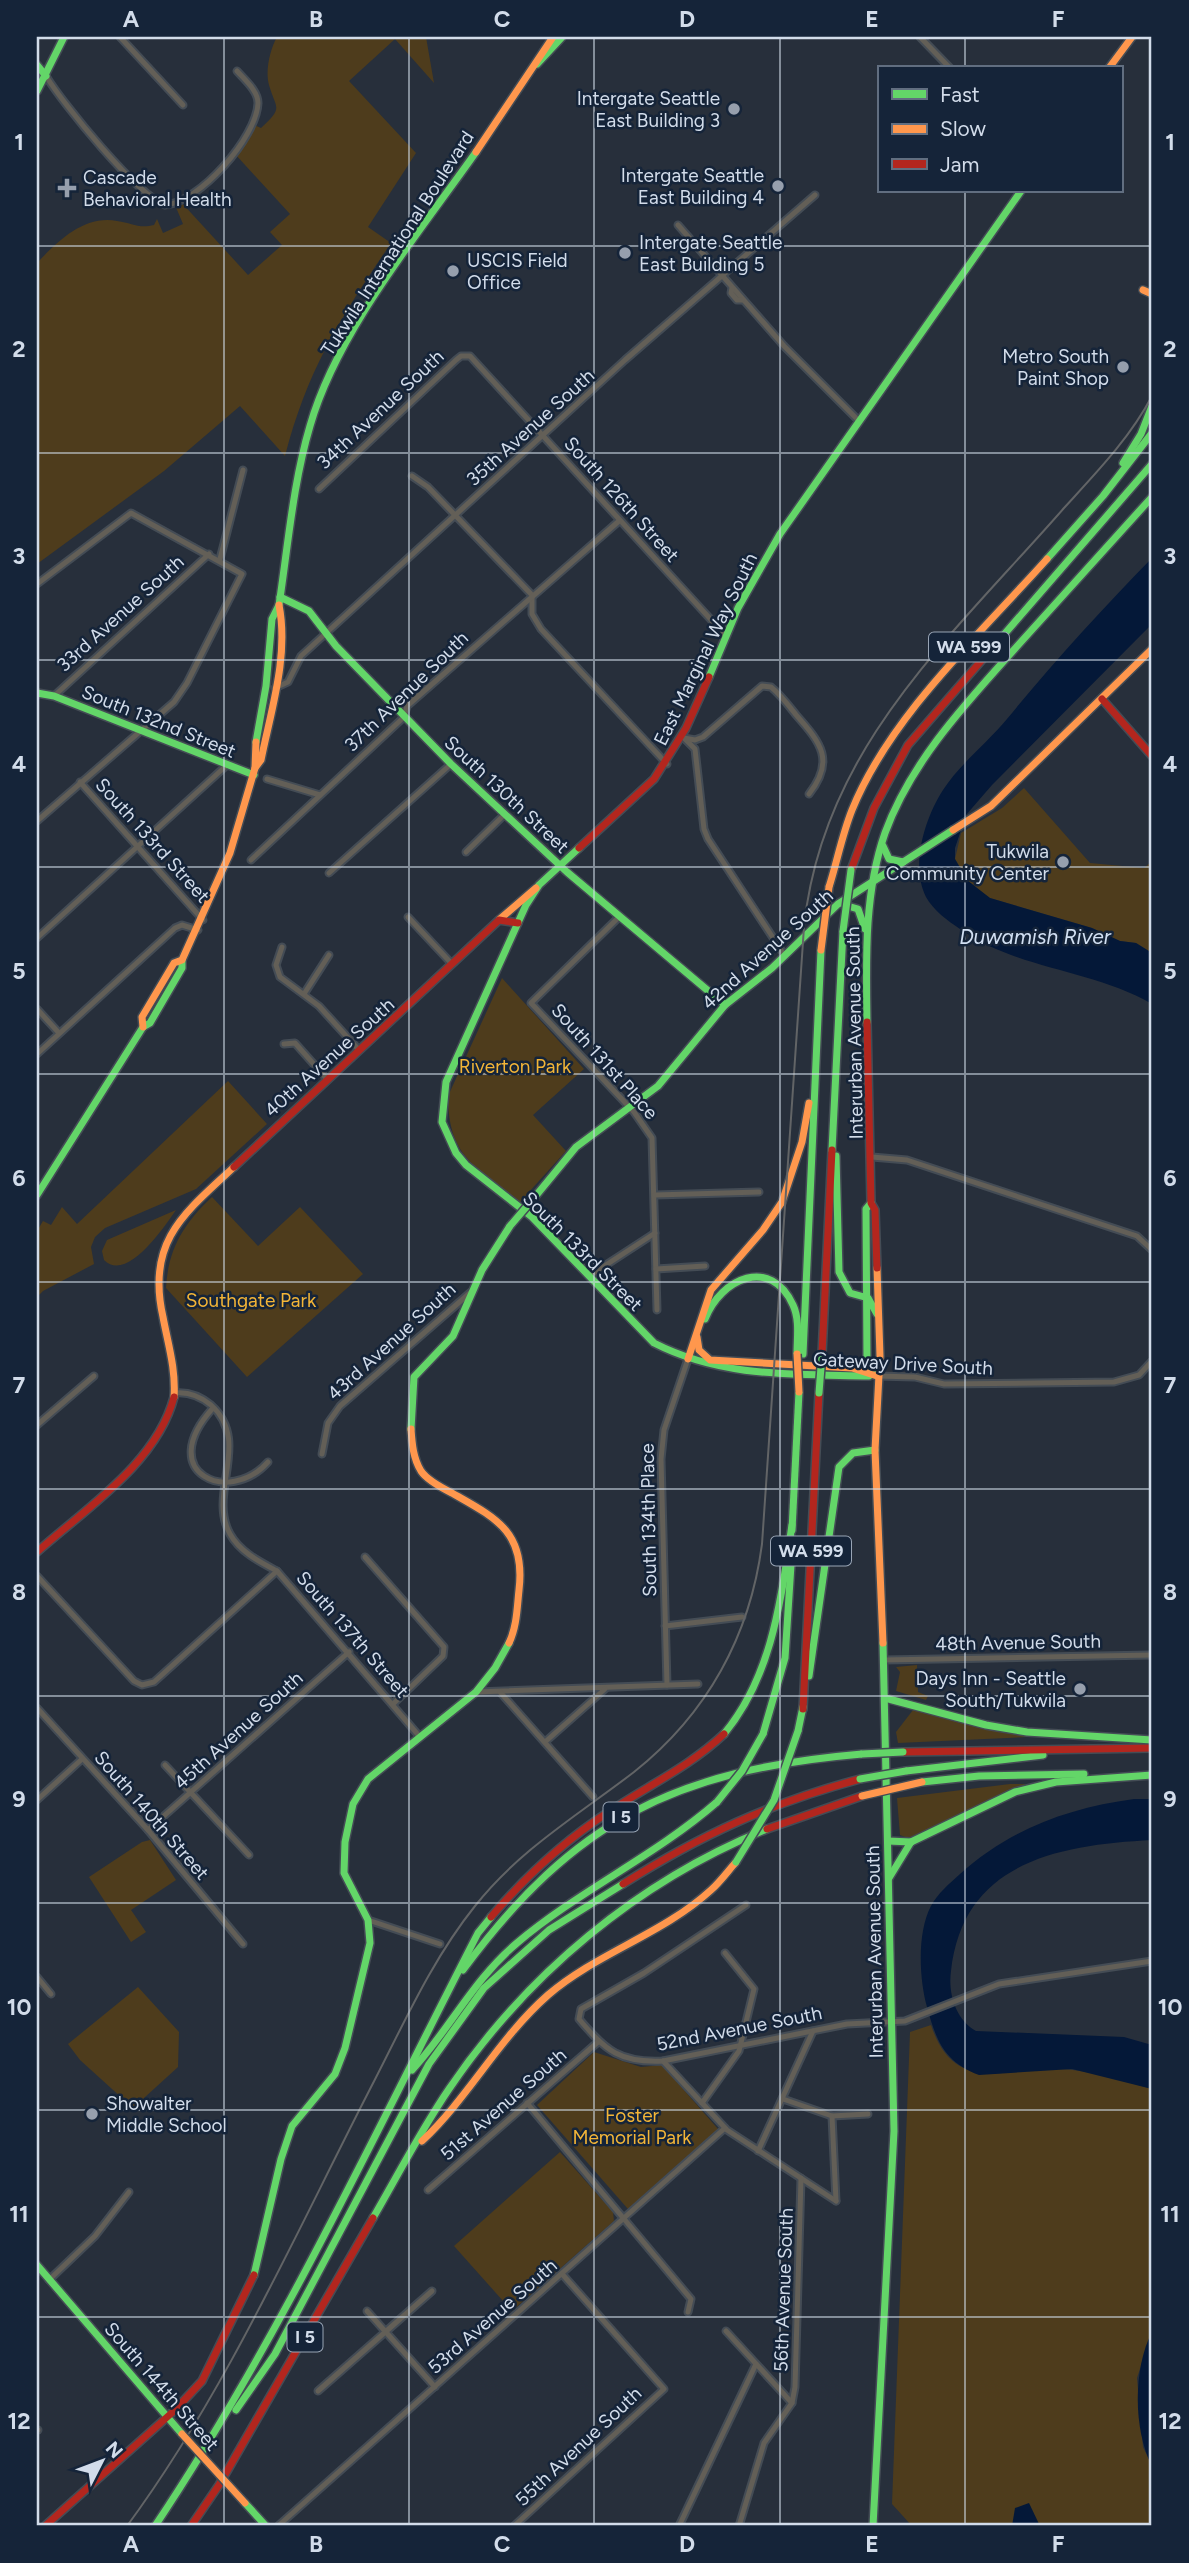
<svg xmlns="http://www.w3.org/2000/svg" width="1189" height="2563" viewBox="0 0 1189 2563" font-family="Figtree,sans-serif">
  <rect width="100%" height="100%" fill="#272f3b"/>
  <g fill="#4e3c1c">
    <path d="M277,37H426L434,83L395,39L349,81L416,153L368,227L391,243C341,317 308,368 285,456L240,406L164,471L37,564V263C58,241 84,215 117,221C132,223 139,229 154,225L157,219L163,233L183,224L175,205L181,202L248,275L282,245L270,232L290,214L235,154L252,124L261,128C284,106 276,110 269,85C265,71 270,49 277,37Z"/>
    <path d="M1024,788L1090,863L1144,868L1152,861V953L1136,943L1120,941L1092,928L990,898L972,886L955,859L961,833L1002,808Z"/>
    <path d="M502,978L584,1069L533,1115L566,1151L520,1202C476,1167 448,1157 448,1096Z"/>
    <path d="M228,1081L267,1124L196,1189L105,1228L95,1237L91,1247L94,1264L43,1291L37,1297V1231L43,1221L51,1225L62,1207L77,1224Z"/>
    <path d="M212,1197L258,1246L300,1207L363,1274L247,1377L166,1288C168,1249 184,1223 212,1197Z"/>
    <path d="M176,1210C164,1227 127,1283 104,1260L102,1251L107,1240Z"/>
    <path d="M917,1665L918,1692L928,1696L926,1700L896,1691L900,1672L896,1667Z"/>
    <path d="M913,1710L1028,1737L898,1743L896,1732Z"/>
    <path d="M1010,1784H1026L924,1832L908,1838L900,1835L897,1798Z"/>
    <path d="M150,1840L176,1880L131,1910L146,1932L131,1942L89,1877L142,1842Z"/>
    <path d="M138,1987L179,2032L178,2067L133,2108L80,2060L68,2044Z"/>
    <path d="M931,2025C956,2101 1014,2063 1073,2070C1100,2073 1126,2082 1152,2089V2332L1137,2378L1143,2447L1152,2466V2526H912L892,2504L910,2032Z"/>
    <path d="M594,2052L641,2067L662,2065L718,2129L628,2209L537,2105Z"/>
    <path d="M560,2152L613,2212L614,2221L512,2311L454,2246Z"/>
  </g>
  <g fill="#041838">
    <path d="M1152,558V624L992,785L966,815L955,848V859L967,880L990,898L1092,928L1120,941L1136,943L1152,953V1004C1092,969 1018,970 960,929C948,921 933,910 926,897C910,865 925,818 943,790C960,764 987,743 1007,719C1053,663 1101,610 1152,558Z"/>
    <path d="M1134,1799H1152V1840C1060,1845 963,1861 951,1971C948,1993 955,2019 976,2031L1124,2037L1152,2045V2089L1072,2069L979,2075C944,2062 936,2040 927,2007C919,1979 917,1932 931,1906C938,1893 949,1884 960,1874C1010,1829 1068,1808 1134,1799Z"/>
    <path d="M1152,2332V2466C1133,2430 1133,2368 1152,2332Z"/>
    <path d="M1029,2503L1040,2526H1012L1015,2508Z"/>
  </g>
  <g fill="none" stroke-linecap="round" stroke-linejoin="round">
    <g stroke="#444c55" stroke-width="9">
      <g id="street">
        <path d="M120,37L183,105"/>
        <path d="M920,37L950,68"/>
        <path d="M46,76C63,104 137,195 165,205C199,203 257,137 258,103C258,91 245,80 237,71"/>
        <path d="M678,225L784,346L858,420"/>
        <path d="M732,288L731,293L737,300H742"/>
        <path d="M412,476L428,487L532,595V614L541,629L667,764"/>
        <path d="M319,489L456,360L461,356H470L725,635"/>
        <path d="M220,559L243,470"/>
        <path d="M37,584L131,513L242,574L187,683L174,702L37,821"/>
        <path d="M275,688L288,682L301,656L625,360L815,195"/>
        <path d="M54,696L209,554"/>
        <path d="M684,738L695,749L704,829L708,839L785,956"/>
        <path d="M684,738L695,740L703,737L762,686L771,687C781,695 789,706 797,716C821,743 835,761 809,794"/>
        <path d="M267,779L320,795"/>
        <path d="M80,782L203,920"/>
        <path d="M466,852L505,814"/>
        <path d="M251,860L404,717L407,706L619,521"/>
        <path d="M329,873L451,764"/>
        <path d="M408,917L452,964"/>
        <path d="M619,917L531,1003L634,1112L652,1138L657,1310"/>
        <path d="M37,938L227,765"/>
        <path d="M282,947L276,965L280,977L319,1006L359,1050"/>
        <path d="M304,994L329,955"/>
        <path d="M37,1009L59,1033"/>
        <path d="M284,1044L295,1043L327,1079"/>
        <path d="M37,1054L175,928L182,925L198,930"/>
        <path d="M872,1157L907,1160L1137,1236L1152,1250"/>
        <path d="M655,1195L759,1192"/>
        <path d="M656,1269L705,1266"/>
        <path d="M589,1276L655,1233"/>
        <path d="M877,1376L915,1377L944,1384L1114,1382L1139,1375L1152,1361"/>
        <path d="M176,1393C189,1392 201,1397 211,1405C252,1442 207,1493 230,1534C240,1552 260,1562 277,1571L420,1737"/>
        <path d="M213,1408C154,1473 229,1506 268,1462"/>
        <path d="M37,1425L94,1376"/>
        <path d="M322,1454L328,1423L340,1406L471,1292"/>
        <path d="M365,1557L444,1647L443,1656L393,1704"/>
        <path d="M37,1576L134,1681L142,1685L154,1682L277,1571"/>
        <path d="M665,1626L742,1617"/>
        <path d="M884,1660L1152,1655"/>
        <path d="M667,1685L661,1459L664,1430L688,1359"/>
        <path d="M476,1692L698,1684"/>
        <path d="M500,1692L593,1797"/>
        <path d="M37,1708L148,1830L243,1944"/>
        <path d="M545,1742L605,1689"/>
        <path d="M165,1765L249,1855"/>
        <path d="M37,1800L82,1759"/>
        <path d="M148,1830L349,1652"/>
        <path d="M746,1905L644,1973L581,2009L579,2019C606,2051 620,2063 663,2061L847,2024L905,2021L999,1984L1152,1961"/>
        <path d="M368,1920L440,1944"/>
        <path d="M37,1977L51,1994"/>
        <path d="M663,2061L727,2130L836,2201"/>
        <path d="M783,2099L832,2116L868,2114"/>
        <path d="M527,2103L691,2299L688,2312"/>
        <path d="M702,2103L739,2051L754,1989L725,1953"/>
        <path d="M832,2116L836,2201"/>
        <path d="M758,2151L813,2031"/>
        <path d="M428,2190L598,2042"/>
        <path d="M49,2280L95,2236L129,2192"/>
        <path d="M367,2311L435,2387"/>
        <path d="M726,2331L792,2403"/>
        <path d="M318,2391L432,2291"/>
        <path d="M37,2430H38"/>
        <path d="M278,2526L725,2128"/>
        <path d="M514,2526L664,2389L563,2275"/>
        <path d="M679,2526L756,2364"/>
        <path d="M739,2526L764,2443L792,2403L795,2387L801,2178"/>
      </g>
    </g>
    <g stroke="#444c55" stroke-width="10">
      <g id="fast">
        <path d="M537,64L562,37"/>
        <path d="M37,65L46,76"/>
        <path d="M37,91L64,37"/>
        <path d="M1123,463L1141,434L1152,406"/>
        <path d="M1047,559L1103,496L1152,433"/>
        <path d="M280,597L309,611L336,646L451,764L567,872L725,1005"/>
        <path d="M1001,638L1152,464"/>
        <path d="M709,677L738,608L780,534L1021,191"/>
        <path d="M37,693L54,696L254,775"/>
        <path d="M256,742L266,686L272,619L279,605C288,546 293,483 310,426C337,331 419,233 476,152"/>
        <path d="M883,846L889,859L903,862"/>
        <path d="M579,848L539,885L526,905L446,1082L442,1122L456,1153L466,1165L532,1217L654,1343C722,1378 795,1374 869,1376"/>
        <path d="M844,905L858,909L865,929"/>
        <path d="M867,1022C866,959 864,893 885,833C912,759 969,700 1020,643C1064,595 1108,546 1152,497"/>
        <path d="M832,1150L843,931"/>
        <path d="M836,1156L839,1272L850,1293L868,1298L877,1314"/>
        <path d="M37,1195L143,1027L150,1023L182,968V960"/>
        <path d="M534,1198L576,1147L658,1086L725,1005L772,968L838,904L953,830"/>
        <path d="M871,1203L866,1209L867,1360L877,1376"/>
        <path d="M705,1319C721,1278 771,1256 793,1305C800,1320 797,1338 797,1354"/>
        <path d="M803,1354L821,950"/>
        <path d="M411,1429L414,1377L453,1336L482,1270L510,1226"/>
        <path d="M792,1530L799,1392"/>
        <path d="M809,1676L839,1467L853,1453L875,1450"/>
        <path d="M885,1698L986,1725L1027,1732L1152,1740"/>
        <path d="M798,1731L803,1707"/>
        <path d="M724,1734C773,1675 781,1598 792,1525"/>
        <path d="M763,1734L785,1658L791,1565"/>
        <path d="M906,1771L1043,1755"/>
        <path d="M922,1782L979,1776L1084,1774"/>
        <path d="M888,1841L911,1842"/>
        <path d="M889,1878L911,1842L1015,1792L1056,1782L1152,1775"/>
        <path d="M463,1970C575,1819 676,1770 862,1754"/>
        <path d="M412,2070C450,2029 473,1980 517,1943C580,1890 655,1856 717,1802"/>
        <path d="M373,2218C398,2175 421,2130 449,2089C527,1974 638,1881 767,1829"/>
        <path d="M37,2265L182,2434"/>
        <path d="M254,2275L281,2159L292,2126L335,2074L345,2048L370,1943L368,1920L344,1873L345,1842L353,1804L368,1779L476,1692L495,1668L509,1643"/>
        <path d="M236,2410L275,2354L429,2064L484,1988L549,1930L623,1884"/>
        <path d="M245,2503L266,2526"/>
        <path d="M155,2526C280,2339 375,2133 478,1933L491,1917"/>
        <path d="M873,2526L894,2131L883,1643"/>
      </g>
    </g>
    <g stroke="#444c55" stroke-width="10">
      <g id="slow">
        <path d="M1109,68L1132,37"/>
        <path d="M476,152L553,37"/>
        <path d="M1143,290L1152,294"/>
        <path d="M255,768L261,760C271,710 289,656 279,605"/>
        <path d="M953,830L991,806L1152,649"/>
        <path d="M829,887C837,862 842,835 852,810C890,716 980,634 1047,559"/>
        <path d="M500,919L536,888"/>
        <path d="M143,1027L142,1017L174,963L182,960L230,853L255,768L256,742"/>
        <path d="M877,1268L880,1356L875,1450L883,1643"/>
        <path d="M697,1337L699,1350L710,1360L852,1368L877,1376"/>
        <path d="M688,1359L711,1290L763,1230L782,1202L802,1142L809,1103"/>
        <path d="M174,1397C176,1369 168,1344 163,1317C146,1242 183,1214 234,1167"/>
        <path d="M411,1429C412,1443 413,1458 421,1471C427,1480 442,1488 452,1493C496,1518 526,1532 519,1590C517,1608 517,1626 509,1643"/>
        <path d="M422,2141C469,2097 499,2038 548,1995C597,1953 663,1934 711,1890C720,1882 728,1871 736,1862"/>
      </g>
    </g>
    <g stroke="#444c55" stroke-width="10">
      <g id="jam">
        <path d="M1102,699L1152,756"/>
        <path d="M579,848L654,779L686,728L709,677"/>
        <path d="M851,870L874,808L908,745L1001,638"/>
        <path d="M867,1022L871,1203L875,1210L877,1268"/>
        <path d="M234,1167L499,920L518,923"/>
        <path d="M822,1354L832,1150"/>
        <path d="M37,1552C85,1509 157,1463 174,1397"/>
        <path d="M803,1709L819,1393"/>
        <path d="M903,1752L1152,1748"/>
        <path d="M767,1829L862,1796"/>
        <path d="M623,1884C701,1835 770,1803 860,1779"/>
        <path d="M491,1917C525,1877 563,1842 607,1813C647,1786 689,1767 724,1734"/>
        <path d="M45,2526L175,2410L202,2381L254,2275"/>
        <path d="M191,2526L219,2485L373,2218"/>
      </g>
    </g>
    <use href="#street" stroke="#635f57" stroke-width="5"/>
    <use href="#fast" stroke="#63d668" stroke-width="7"/>
    <use href="#slow" stroke="#ff974d" stroke-width="7"/>
    <use href="#jam" stroke="#b3261e" stroke-width="7"/>
    <path stroke="#626466" stroke-width="2" d="M127,2526C225,2393 293,2239 368,2093C401,2030 430,1962 475,1906C519,1850 578,1815 634,1772C707,1714 750,1636 762,1544L804,927C822,748 952,636 1064,508C1096,473 1130,438 1152,396"/>
    <g stroke="#444c55" stroke-width="10" stroke-linecap="butt">
      <g id="fast-bridge">
        <path d="M843,931L851,870"/>
        <path d="M510,1226L534,1198"/>
        <path d="M819,1393L822,1354"/>
        <path d="M862,1754L903,1752"/>
        <path d="M860,1779L906,1771"/>
        <path d="M717,1802L742,1771L763,1734"/>
        <path d="M736,1862L774,1800L798,1731"/>
      </g>
    </g>
    <g stroke="#444c55" stroke-width="10" stroke-linecap="butt">
      <g id="slow-bridge">
        <path d="M821,950L829,887"/>
        <path d="M797,1354L799,1392"/>
        <path d="M862,1796L922,1782"/>
        <path d="M182,2434L245,2503"/>
      </g>
    </g>
    <use href="#fast-bridge" stroke="#63d668" stroke-width="7"/>
    <use href="#slow-bridge" stroke="#ff974d" stroke-width="7"/>
  </g>
  <path fill="none" stroke="#d2dcea" stroke-width="2" stroke-opacity="0.55" d="M224,37V2526M409,37V2526M594,37V2526M780,37V2526M965,37V68M965,191V2526M37,246H1152M37,453H1152M37,660H1152M37,867H1152M37,1074H1152M37,1282H1152M37,1489H1152M37,1696H1152M37,1903H1152M37,2110H1152M37,2317H1152"/>
  <g fill="#969fad" stroke="#152439" stroke-width="2.5">
    <circle cx="734" cy="109" r="7"/>
    <circle cx="778" cy="186" r="7"/>
    <path d="M63.5 177.5h7v7h7v7h-7v7h-7v-7h-7v-7h7z"/>
    <circle cx="625" cy="253" r="7"/>
    <circle cx="453" cy="271" r="7"/>
    <circle cx="1123" cy="367" r="7"/>
    <circle cx="1063" cy="862" r="7"/>
    <circle cx="1080" cy="1689" r="7"/>
    <circle cx="92" cy="2114" r="7"/>
  </g>
  <g text-anchor="middle" stroke-width="5" stroke-linejoin="round" paint-order="stroke">
    <g fill="#152439" stroke="#99a5b5" stroke-width="2">
      <rect x="929" y="632.5" width="80" height="29" rx="5"/>
      <rect x="771" y="1536.5" width="80" height="29" rx="5"/>
      <rect x="603.5" y="1802.5" width="35" height="29" rx="5"/>
      <rect x="287.5" y="2322.5" width="35" height="29" rx="5"/>
    </g>
    <g font-size="18" font-weight="bold" fill="#d2dcea">
      <text x="969" y="653">WA 599</text>
      <text x="811" y="1557">WA 599</text>
      <text x="621" y="1823">I 5</text>
      <text x="305" y="2343">I 5</text>
    </g>
    <g font-size="19" fill="#d2dcea" stroke="#152439" text-anchor="end">
      <text x="720" y="105">Intergate Seattle<tspan x="720" dy="22">East Building 3</tspan></text>
      <text x="764" y="182">Intergate Seattle<tspan x="764" dy="22">East Building 4</tspan></text>
      <text x="83" y="184" text-anchor="start">Cascade<tspan x="83" dy="22">Behavioral Health</tspan></text>
      <text x="639" y="249" text-anchor="start">Intergate Seattle<tspan x="639" dy="22">East Building 5</tspan></text>
      <text x="467" y="267" text-anchor="start">USCIS Field<tspan x="467" dy="22">Office</tspan></text>
      <text x="1109" y="363">Metro South<tspan x="1109" dy="22">Paint Shop</tspan></text>
      <text x="1049" y="858">Tukwila<tspan x="1049" dy="22">Community Center</tspan></text>
      <text x="1066" y="1685">Days Inn - Seattle<tspan x="1066" dy="22">South/Tukwila</tspan></text>
      <text x="106" y="2110" text-anchor="start">Showalter<tspan x="106" dy="22">Middle School</tspan></text>
    </g>
    <g font-size="19" fill="#d2dcea" stroke="#152439">
      <text transform="translate(397 243) rotate(-57)" y="7">Tukwila International Boulevard</text>
      <text transform="translate(380 409) rotate(-43)" y="7">34th Avenue South</text>
      <text transform="translate(530 427) rotate(-42)" y="7">35th Avenue South</text>
      <text transform="translate(622 499) rotate(48)" y="7">South 126th Street</text>
      <text transform="translate(120 613) rotate(-42)" y="7">33rd Avenue South</text>
      <text transform="translate(705 649) rotate(-64)" y="7">East Marginal Way South</text>
      <text transform="translate(406 691) rotate(-44)" y="7">37th Avenue South</text>
      <text transform="translate(159 721) rotate(22)" y="7">South 132nd Street</text>
      <text transform="translate(507 794) rotate(43)" y="7">South 130th Street</text>
      <text transform="translate(153 840) rotate(48)" y="7">South 133rd Street</text>
      <text transform="translate(767 949) rotate(-42)" y="7">42nd Avenue South</text>
      <text transform="translate(854 1033) rotate(-91)" y="7">Interurban Avenue South</text>
      <text transform="translate(329 1057) rotate(-42)" y="7">40th Avenue South</text>
      <text transform="translate(605 1061) rotate(48)" y="7">South 131st Place</text>
      <text transform="translate(583 1251) rotate(45)" y="7">South 133rd Street</text>
      <text transform="translate(391 1341) rotate(-42)" y="7">43rd Avenue South</text>
      <text transform="translate(903 1363) rotate(3)" y="7">Gateway Drive South</text>
      <text transform="translate(648 1520) rotate(-91)" y="7">South 134th Place</text>
      <text transform="translate(353 1634) rotate(49)" y="7">South 137th Street</text>
      <text transform="translate(1018 1642) rotate(-1)" y="7">48th Avenue South</text>
      <text transform="translate(238 1730) rotate(-42)" y="7">45th Avenue South</text>
      <text transform="translate(152 1815) rotate(49)" y="7">South 140th Street</text>
      <text transform="translate(874 1952) rotate(-91)" y="7">Interurban Avenue South</text>
      <text transform="translate(739 2028) rotate(-11)" y="7">52nd Avenue South</text>
      <text transform="translate(503 2104) rotate(-41)" y="7">51st Avenue South</text>
      <text transform="translate(783 2290) rotate(-88)" y="7">56th Avenue South</text>
      <text transform="translate(492 2316) rotate(-41)" y="7">53rd Avenue South</text>
      <text transform="translate(162 2386) rotate(49)" y="7">South 144th Street</text>
      <text transform="translate(578 2446) rotate(-43)" y="7">55th Avenue South</text>
    </g>
    <g font-size="19" fill="#f3b537" stroke="#152439">
      <text x="515" y="1073">Riverton Park</text>
      <text x="251" y="1307">Southgate Park</text>
      <text x="632" y="2122">Foster<tspan x="632" dy="22">Memorial Park</tspan></text>
    </g>
    <g font-size="21" font-style="italic" fill="#d2e0f3" stroke="#152439">
      <text x="1035" y="944">Duwamish River</text>
    </g>
  </g>
  <rect width="1189" height="2563" fill="none" stroke="#152439" stroke-width="77"/>
  <rect x="878" y="66" width="245" height="126" fill="#152439" stroke="#616e80" stroke-width="2"/>
  <rect x="892" y="89" width="35" height="10" fill="#63d668" stroke="#616e80" stroke-width="2"/>
  <text x="940" y="102" font-size="21" fill="#d2dcea">Fast</text>
  <rect x="892" y="124" width="35" height="10" fill="#ff974d" stroke="#616e80" stroke-width="2"/>
  <text x="940" y="136" font-size="21" fill="#d2dcea">Slow</text>
  <rect x="892" y="159" width="35" height="10" fill="#b3261e" stroke="#616e80" stroke-width="2"/>
  <text x="940" y="172" font-size="21" fill="#d2dcea">Jam</text>
  <g transform="translate(102 2461) rotate(48)" stroke="#152439" stroke-width="5" paint-order="stroke">
  <path d="M0-5L12 26L0 18L-12 26Z" fill="#d2dcea"/>
  <text y="-10" font-size="19" font-weight="bold" text-anchor="middle" fill="#d2dcea">N</text>
  </g>
  <rect x="38" y="38" width="1112" height="2486" fill="none" stroke="#d2dcea" stroke-width="2.5"/>
  <g font-size="23" text-anchor="middle" font-weight="bold" fill="#d2dcea">
    <text x="131" y="27">A</text>
    <text x="316" y="27">B</text>
    <text x="502" y="27">C</text>
    <text x="687" y="27">D</text>
    <text x="872" y="27">E</text>
    <text x="1058" y="27">F</text>
    <text x="19" y="150">1</text>
    <text x="1170" y="150">1</text>
    <text x="19" y="357">2</text>
    <text x="1170" y="357">2</text>
    <text x="19" y="564">3</text>
    <text x="1170" y="564">3</text>
    <text x="19" y="772">4</text>
    <text x="1170" y="772">4</text>
    <text x="19" y="979">5</text>
    <text x="1170" y="979">5</text>
    <text x="19" y="1186">6</text>
    <text x="1170" y="1186">6</text>
    <text x="19" y="1393">7</text>
    <text x="1170" y="1393">7</text>
    <text x="19" y="1600">8</text>
    <text x="1170" y="1600">8</text>
    <text x="19" y="1807">9</text>
    <text x="1170" y="1807">9</text>
    <text x="19" y="2015">10</text>
    <text x="1170" y="2015">10</text>
    <text x="19" y="2222">11</text>
    <text x="1170" y="2222">11</text>
    <text x="19" y="2429">12</text>
    <text x="1170" y="2429">12</text>
    <text x="131" y="2552">A</text>
    <text x="316" y="2552">B</text>
    <text x="502" y="2552">C</text>
    <text x="687" y="2552">D</text>
    <text x="872" y="2552">E</text>
    <text x="1058" y="2552">F</text>
  </g>
</svg>
